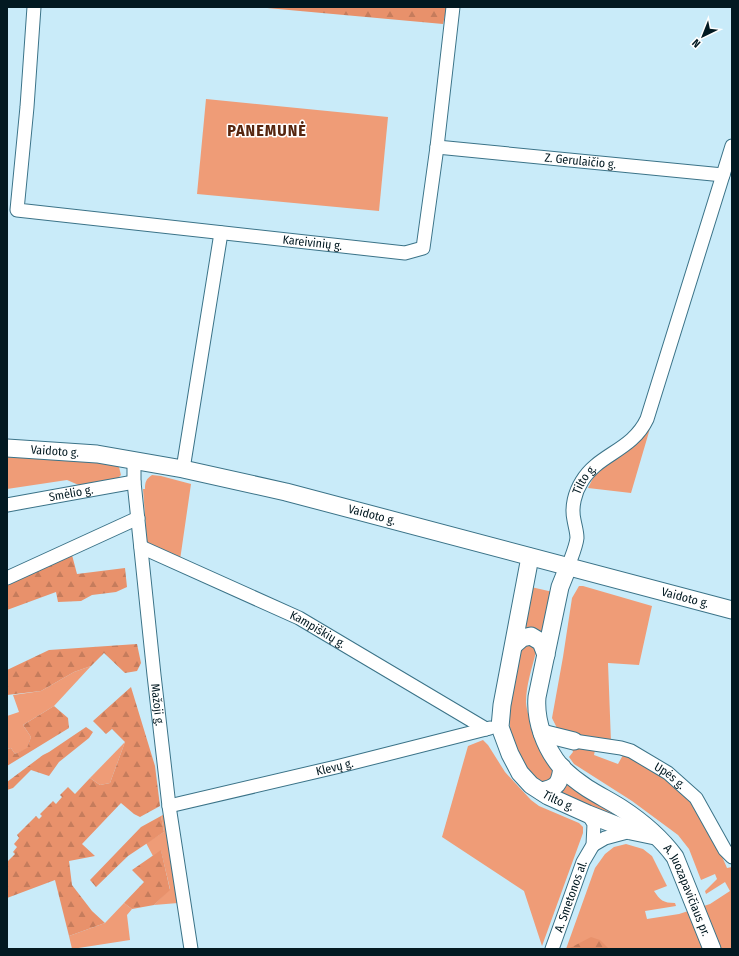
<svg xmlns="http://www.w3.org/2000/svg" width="739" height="956" viewBox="0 0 739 956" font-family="'Fira Sans Condensed',sans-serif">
  <defs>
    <pattern id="forest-firs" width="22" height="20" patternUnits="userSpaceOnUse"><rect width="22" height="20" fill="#e8916b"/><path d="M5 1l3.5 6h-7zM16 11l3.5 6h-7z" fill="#c57c5c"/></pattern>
  </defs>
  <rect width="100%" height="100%" fill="#c9ebf9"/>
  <g fill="#ef9c77">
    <path d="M206,99L388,117L379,211L197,194Z"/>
    <path d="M651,425L631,493L588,488L596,472L638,443L644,436Z"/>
    <path d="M7,456L102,462L119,467L121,475L118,478L93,485L81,486L67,480L7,489Z"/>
    <path d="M152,475L161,476L191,484L180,560L153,547L147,542L143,489H145C145,482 146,479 152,475Z"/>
    <path d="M579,586H583L652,606L639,665L608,663L611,742L562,732L557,728L552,718L563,657L572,598Z"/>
    <path d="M531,587L553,592L544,635L524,631Z"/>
    <path d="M525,643L535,647L536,652C532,668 526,685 526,702C527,722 546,752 555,771L552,781L540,783C506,751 505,718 514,675C517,662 517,653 525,643Z"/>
    <path d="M91,666L54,706L23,725L31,737L27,749L15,754L11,748L7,749V716L19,712L13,695L41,691L74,672Z"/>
    <path d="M483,740L488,745L505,772L531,800L539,806L579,823L583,827V833L542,946L524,891L442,837L468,746Z"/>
    <path d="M125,742L110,783L100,785L90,778Z"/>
    <path d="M578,747L595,750L594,755L618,764L623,755L648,764L693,802L710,829L727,868L732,867V949H566L595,868L605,854L614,847L626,844L643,849L652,856L667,886L654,891C660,900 663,903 675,903L676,906L645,911L647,919L679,914L710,904L730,891L725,882L706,894L705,891L717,879L715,874L701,880L689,849L678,835L632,801L574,764L569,757L573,752L572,748Z"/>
    <path d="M568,782L628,823L557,793Z"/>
    <path d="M166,813L178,903L154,905L170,889L161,851L153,856L146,843L164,832L161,816Z"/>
    <path d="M124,903L132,909L127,915L130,940L72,949L69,936L105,923Z"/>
  </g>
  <g fill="url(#forest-firs)">
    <path d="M256,7H447L443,24Z"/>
    <path d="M72,555L77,574L125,568L127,587L116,592L92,595L81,601L58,602L56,592L7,610V585Z"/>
    <path d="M137,644L141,663L137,671L125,673L104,653L91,666L74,672L41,691L7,695V670L49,650Z"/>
    <path d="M131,687L155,766L160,806L140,817L134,814L121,803L82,844L95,856L69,861L72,885L92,911L105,923L69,936L55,880L7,898V862L15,854L13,852L17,847L14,844L19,838L17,835L36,816L39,819L42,816L40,814L53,801L56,804L62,797L60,795L68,787L75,794L90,778L100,785L110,783L125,742L112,729L106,734L93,721Z"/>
    <path d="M54,706L68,718L69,728L7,766V749L11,748L15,754L27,748L31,737L23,725Z"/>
    <path d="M86,727L93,732L89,738L59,762L49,776L31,770L13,788L7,790V782L43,755L49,752Z"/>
    <path d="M161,816L164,832L128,856L96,887L90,880L141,827Z"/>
    <path d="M161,850L170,890L154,905L132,909L124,903L144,882L132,870Z"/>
    <path d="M591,937L600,940L609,949H570V948Z"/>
  </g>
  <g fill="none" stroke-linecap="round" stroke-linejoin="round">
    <g stroke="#3b7388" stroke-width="15">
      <g id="minor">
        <path id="s1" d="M34,7L27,107L17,210L405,253L423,248L437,147L453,7"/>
        <path id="s2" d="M437,147L723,175"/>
        <path id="s3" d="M134,460V482L154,675L169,806L191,949"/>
        <path d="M183,469L221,233"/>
        <path id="s4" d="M7,505L134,482"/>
        <path id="s5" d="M141,547L299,618L486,729"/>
        <path id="s6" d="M568,567C571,558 576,547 577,538C577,532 575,526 574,520C571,507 575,492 582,481C598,454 632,451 647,419L732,146"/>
        <path d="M7,578L138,518"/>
        <path id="s7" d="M574,741L621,748L631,751L668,773L696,798L725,850L732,857"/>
        <path id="s8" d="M169,806L336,767L490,728"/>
        <path d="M593,845L605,838L631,831"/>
        <path id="s9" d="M552,949L583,862L593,845L594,824L588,814"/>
      </g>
    </g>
    <g stroke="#3b7388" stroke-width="19">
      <g id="major">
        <path id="s10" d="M7,448L97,454L183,469L286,492L732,610"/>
        <path id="s11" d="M530,557L502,705L500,727L510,754L520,773L531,785L548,796L588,814L631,831L655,836"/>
        <path id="s12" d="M568,567L560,587L537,697C535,721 545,748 561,767C569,775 578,782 587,788C598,795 610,801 621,808C641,821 661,838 675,857L712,949"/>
        <path d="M514,645L522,638L531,636L541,642L546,655"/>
        <path d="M542,733L574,741"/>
        <path d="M541,791C557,788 560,784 562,767"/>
      </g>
    </g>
    <use href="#minor" stroke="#fff" stroke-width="13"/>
    <use href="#major" stroke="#fff" stroke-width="17"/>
  </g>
  <g text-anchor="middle" stroke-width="3" stroke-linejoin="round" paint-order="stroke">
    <g font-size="12" fill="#021921" stroke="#fff">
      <text dy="4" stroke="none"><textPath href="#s2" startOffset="144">Z. Gerulaičio g.</textPath></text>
      <text dy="4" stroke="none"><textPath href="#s1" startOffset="501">Kareivinių g.</textPath></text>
      <text dy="4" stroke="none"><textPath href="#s10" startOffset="48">Vaidoto g.</textPath></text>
      <text dy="4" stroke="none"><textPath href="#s6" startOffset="92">Tilto g.</textPath></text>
      <text dy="4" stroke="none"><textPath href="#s4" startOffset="65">Smėlio g.</textPath></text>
      <text dy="4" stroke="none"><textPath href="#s10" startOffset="372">Vaidoto g.</textPath></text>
      <text dy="4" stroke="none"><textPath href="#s10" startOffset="696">Vaidoto g.</textPath></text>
      <text dy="4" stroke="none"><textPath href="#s5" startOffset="195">Kampiškių g.</textPath></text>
      <text dy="4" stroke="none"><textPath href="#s3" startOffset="246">Mažoji g.</textPath></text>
      <text dy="4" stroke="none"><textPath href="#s8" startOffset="170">Klevų g.</textPath></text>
      <text dy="4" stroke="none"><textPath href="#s7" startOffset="104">Upės g.</textPath></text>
      <text dy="4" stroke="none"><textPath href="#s11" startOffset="271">Tilto g.</textPath></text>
      <text dy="4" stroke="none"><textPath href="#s12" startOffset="391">A. Juozapavičiaus pr.</textPath></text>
      <text dy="4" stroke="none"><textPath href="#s9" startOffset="56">A. Smetonos al.</textPath></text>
    </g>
    <g font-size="16" font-weight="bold" letter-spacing="1" fill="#56250e" stroke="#fff">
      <text x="267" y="136">PANEMUNĖ</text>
    </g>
  </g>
  <rect width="739" height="956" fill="none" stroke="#021921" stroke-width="16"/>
  <g transform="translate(703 36) rotate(223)" stroke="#ffffff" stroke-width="3" paint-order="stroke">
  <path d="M0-3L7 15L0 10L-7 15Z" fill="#021921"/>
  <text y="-6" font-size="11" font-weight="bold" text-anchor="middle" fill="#021921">N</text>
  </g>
</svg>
